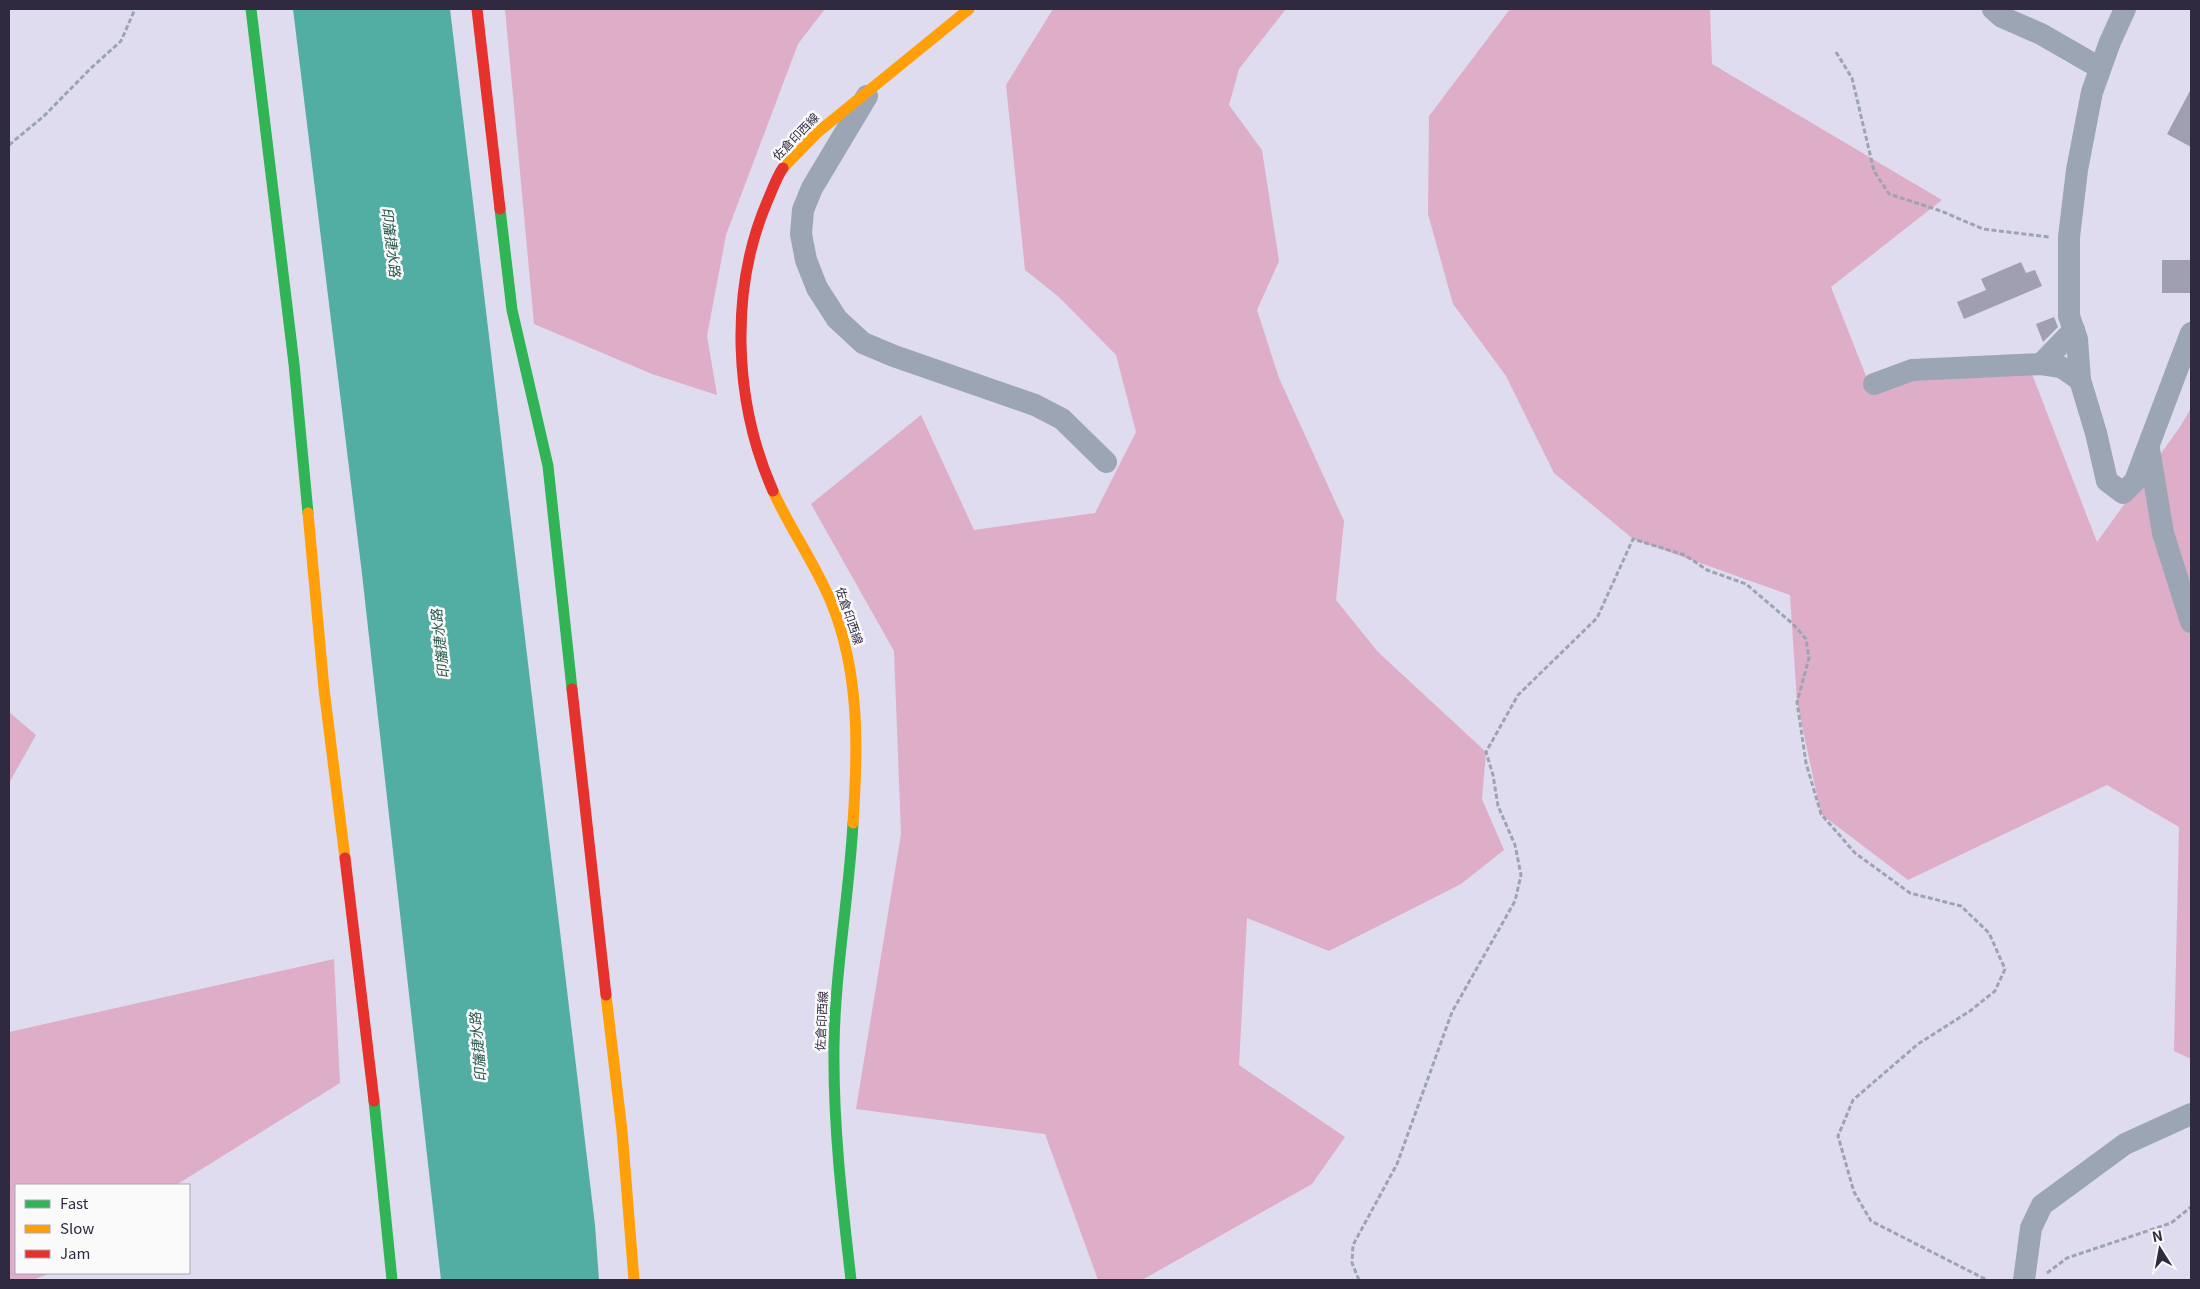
<svg xmlns="http://www.w3.org/2000/svg" width="2200" height="1289" viewBox="0 0 2200 1289" font-family="Georgia,'Noto Sans JP',serif">
  <rect width="100%" height="100%" fill="#e0dcef"/>
  <g fill="#deadc8">
    <path d="M505,9H825L798,44L726,235L707,336L717,395L652,374L534,324Z"/>
    <path d="M1053,9H1286L1239,69L1229,105L1262,150L1279,261L1257,310L1279,378L1344,521L1336,600L1378,652L1486,752L1482,799L1504,850L1461,884L1329,951L1247,918L1239,1065L1345,1137L1312,1184L1142,1280H1098L1045,1134L856,1109L901,834L894,651L811,504L921,415L974,530L1095,513L1136,432L1116,355L1059,297L1025,270L1006,85Z"/>
    <path d="M1510,9H1710L1712,64L1942,200L1831,287L1866,376L2032,374L2097,542L2180,427L2191,408V1059L2174,1051L2179,827L2107,785L1908,880L1821,814L1797,702L1790,595L1633,539L1554,473L1506,376L1453,304L1428,214L1429,116Z"/>
    <path d="M9,712L36,735L9,783Z"/>
    <path d="M334,959L340,1083L176,1185H16V1273H51L32,1280H9V1032Z"/>
  </g>
  <path fill="#52ada2" d="M293,9H450L595,1225L599,1280H441L362,574Z"/>
  <g fill="#9f9fb1">
    <path d="M2191,89V147L2167,134Z"/>
    <rect x="2162" y="260" width="28" height="33"/>
    <path d="M2021,262L2026,273L2035,270L2042,286L1964,319L1957,302L1986,290L1981,279Z"/>
    <path d="M2054,317L2058,327L2043,342L2036,324Z"/>
  </g>
  <g fill="none" stroke-linecap="round" stroke-linejoin="round">
    <g stroke="#9da4b1" stroke-width="3" stroke-dasharray="5 2.5" stroke-linecap="butt">
      <path d="M1836,52L1852,78L1874,171L1889,194L1941,211L1983,229L2049,237"/>
      <path d="M9,145L44,116L90,69L121,41L135,9"/>
      <path d="M2047,1273L2067,1258L2171,1223L2191,1207"/>
      <path d="M1359,1280L1352,1263L1353,1245L1397,1164L1452,1012L1515,901L1521,875L1515,845L1498,806L1493,775L1486,752L1518,695L1597,618L1633,539L1685,555L1707,570L1746,584L1793,624L1806,639L1809,658L1797,702L1806,763L1821,814L1855,853L1910,893L1961,906L1989,933L2005,969L1995,991L1970,1011L1918,1044L1853,1100L1838,1136L1854,1192L1871,1221L1987,1280"/>
    </g>
    <g stroke="#9ba5b4" stroke-width="22">
      <path d="M1993,9L2002,17L2041,34L2100,68"/>
      <path d="M2125,9L2110,42L2092,92L2077,170L2069,237V316L2077,339L2080,380L2096,433L2107,481L2123,493L2135,481L2191,333"/>
      <path d="M867,96L812,188L803,210L801,234L806,260L817,288L837,319L863,343L894,356L1035,405L1062,419L1106,462"/>
      <path d="M2041,364L2074,330"/>
      <path d="M1874,384L1912,370L2041,364L2061,367L2080,380"/>
      <path d="M2149,449L2163,533L2191,622"/>
      <path d="M2024,1280L2031,1228L2042,1205L2125,1144L2191,1114"/>
    </g>
    <g stroke="#30b455" stroke-width="11">
      <path d="M251,9L294,364L308,513"/>
      <path d="M500,209L512,310L548,466L572,689"/>
      <path d="M374,1101L392,1280"/>
      <path d="M851,1280C842,1202 833,1124 834,1046C835,971 849,897 853,823"/>
    </g>
    <g stroke="#ff9f0a" stroke-width="11">
      <path d="M783,168L818,132L969,9"/>
      <path d="M773,491C790,529 815,563 831,602C860,672 858,749 853,823"/>
      <path d="M308,513L324,689L345,858"/>
      <path d="M606,995L622,1131L634,1280"/>
    </g>
    <g stroke="#e5322d" stroke-width="11">
      <path d="M477,9L500,209"/>
      <path d="M773,491C734,403 729,291 767,202C772,191 776,178 783,168"/>
      <path d="M572,689L606,995"/>
      <path d="M345,858L374,1101"/>
    </g>
  </g>
  <g text-anchor="middle" stroke-width="5" stroke-linejoin="round" paint-order="stroke">
    <g font-size="12" fill="#302a40" stroke="#fafafa">
      <text transform="translate(796 137) rotate(-46)" y="4">佐倉印西線</text>
      <text transform="translate(849 616) rotate(71)" y="4">佐倉印西線</text>
      <text transform="translate(822 1021) rotate(-87)" y="4">佐倉印西線</text>
    </g>
    <g font-size="14" font-style="italic" fill="#29594e" stroke="#fafafa">
      <text transform="translate(391 242) rotate(83)" y="5">印旛捷水路</text>
      <text transform="translate(440 644) rotate(-96)" y="5">印旛捷水路</text>
      <text transform="translate(478 1047) rotate(-95)" y="5">印旛捷水路</text>
    </g>
  </g>
  <rect width="2200" height="1289" fill="none" stroke="#302a40" stroke-width="20"/>
  <rect x="15" y="1184" width="175" height="90" fill="#fafafa" stroke="#a9a7b0"/>
  <rect x="25" y="1200" width="25" height="8" fill="#30b455" stroke="#a9a7b0"/>
  <text x="60" y="1209" font-size="15" fill="#302a40">Fast</text>
  <rect x="25" y="1225" width="25" height="8" fill="#ff9f0a" stroke="#a9a7b0"/>
  <text x="60" y="1234" font-size="15" fill="#302a40">Slow</text>
  <rect x="25" y="1250" width="25" height="8" fill="#e5322d" stroke="#a9a7b0"/>
  <text x="60" y="1259" font-size="15" fill="#302a40">Jam</text>
  <g transform="translate(2160 1249) rotate(349)" stroke="#fafafa" stroke-width="4" paint-order="stroke">
  <path d="M0-4L9 19L0 12L-9 19Z" fill="#302a40"/>
  <text y="-8" font-size="14" font-weight="bold" text-anchor="middle" fill="#302a40">N</text>
  </g>
</svg>
